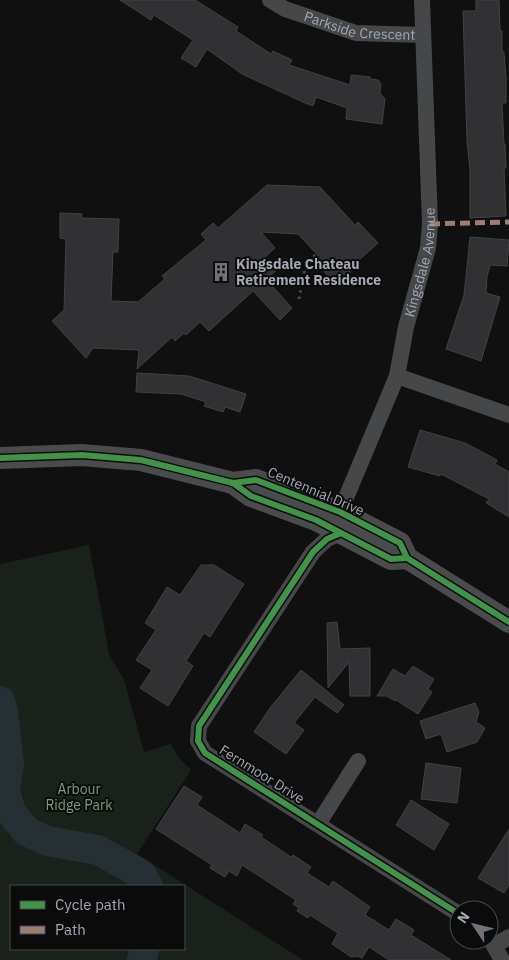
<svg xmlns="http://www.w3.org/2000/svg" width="509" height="960" viewBox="0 0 509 960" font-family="'IBM Plex Sans',sans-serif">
  <rect width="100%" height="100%" fill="#101011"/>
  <path fill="#1a211b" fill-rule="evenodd" d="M89,545L109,654L124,680L144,752L171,744L179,758L191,770L137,854L303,960H0V564ZM11,886H184V949H11Z"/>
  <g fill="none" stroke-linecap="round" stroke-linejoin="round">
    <g stroke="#263034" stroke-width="30">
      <path d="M0,701L3,712L9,763L5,791L11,812L26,831L47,841L98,850L141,874L148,886"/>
      <path d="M142,960L144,949"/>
    </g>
  </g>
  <g fill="#313133" stroke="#404245">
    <path d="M120,0H195L238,27L236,31L271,54L273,51L292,60L289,65L350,85L351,75L370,77V79L378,80L381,84L380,93L385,99L382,124L346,119L347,108L316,97L313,106L303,102L242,74L207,49L196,67L181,58L193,40L154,15L151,20Z"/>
    <path d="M476,0H499L500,31H502V52H504L506,78V103H502L504,144H505L506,168H504L506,216L470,218V170L467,142L463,11H476Z"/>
    <path d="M267,185L320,187L355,225L358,222L378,243L348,270L351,273L337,286L321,268L326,264L298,234L261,232L275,248L265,257L277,270L266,279L292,308L280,320L253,291L209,331L200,322L186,335L184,333L175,341L172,337L137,369L139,350L93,348L86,358L52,321L64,310L66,239L60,238V213L82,214L81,218L119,219L118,252H113L111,301L138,302L165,279L162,276L206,240L201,234L213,223L218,228Z"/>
    <path d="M470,237L509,240L507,266L490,265L487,277L486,293L500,297L481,361L446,349L464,295Z"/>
    <path d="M137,373L189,376L246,394L240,412L225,407L223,412L204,406L206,402L181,394L136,392Z"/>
    <path d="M420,430L465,443L497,460L495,464L509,472V517L486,503L489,499L441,474L440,476L408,467Z"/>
    <path d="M201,565H214L244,584L210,637L204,633L186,661L193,666L168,706L140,688L152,670L136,660L156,630L145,623L167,587L180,595Z"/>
    <path d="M337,622L340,649L370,648V696H350L349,662L328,688L327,623Z"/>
    <path d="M413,666L434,679L428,689L432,692L418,714L396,700L395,701L387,696H377L393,669L405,676Z"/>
    <path d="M301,670L344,705L337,713L315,697L294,723L304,730L286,754L254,732L270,708Z"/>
    <path d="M475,703L479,712L476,722L485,728L477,742L447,752L441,734L426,739L420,721Z"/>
    <path d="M426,763L461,768L457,803L421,799Z"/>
    <path d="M184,786L202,797L197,805L240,833L245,824L263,835L261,837L291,857L293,855L311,867L307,873L329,887L333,881L370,907L365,915L389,930L396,919L414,930L411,935L451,960H389L369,947L362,958L358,956L351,957L332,944L338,933L310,915L308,918L297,911L299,908L293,904L296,900L242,865L237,876L229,871L225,877L210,868L212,865L156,829Z"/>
    <path d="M411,800L449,824L434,850L396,825Z"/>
    <path d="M509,829V885L504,893L478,878Z"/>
  </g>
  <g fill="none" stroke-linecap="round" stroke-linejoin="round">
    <path stroke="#46484b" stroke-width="3" stroke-dasharray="2.5 4" stroke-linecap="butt" d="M299,299L305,268L315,255"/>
    <g stroke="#454749" stroke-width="16">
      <path id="s1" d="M270,0L285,9L356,33L423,35"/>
      <path d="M397,376L509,415"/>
      <path id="s2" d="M340,512L397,376L406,327L428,248L430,224L422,0"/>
      <path d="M341,533L327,539L313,552L199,726L198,741L205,753L459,914"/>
      <path d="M318,824L358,761"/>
      <path d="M489,937L502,960"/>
      <path d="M495,945L509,937"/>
    </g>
    <g stroke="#494b4d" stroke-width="22">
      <path d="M0,458L82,455L141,460L233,483L256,480L340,512L400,543L407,558L509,622"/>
      <path d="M233,483L251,496L316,520L391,559L407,558"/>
    </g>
    <path stroke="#9b7d72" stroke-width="5" stroke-dasharray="10 5" stroke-linecap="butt" d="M430,224L509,222"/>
    <g stroke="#0b0b0c" stroke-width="9">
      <g id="cycleway">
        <path d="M0,458L82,455L141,460L233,483L256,480L340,512L400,543L407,558L509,622"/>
        <path d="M233,483L251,496L316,520L391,559L407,558"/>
        <path d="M341,533L327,539L313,552L199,726L198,741L205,753L459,914"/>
      </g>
    </g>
    <use href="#cycleway" stroke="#419447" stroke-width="6"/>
  </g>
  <defs>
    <g id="building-bare" transform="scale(1.5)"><path d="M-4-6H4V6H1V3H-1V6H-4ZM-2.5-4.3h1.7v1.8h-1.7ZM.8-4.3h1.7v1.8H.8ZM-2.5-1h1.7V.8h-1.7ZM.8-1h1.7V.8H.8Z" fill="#6e737a" stroke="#0b0b0c" stroke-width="2.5" paint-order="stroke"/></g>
  </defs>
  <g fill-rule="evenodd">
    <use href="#building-bare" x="221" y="272"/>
  </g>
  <g text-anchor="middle" stroke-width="4" stroke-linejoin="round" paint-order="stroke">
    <g font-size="14" fill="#a1a9b3" stroke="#0b0b0c">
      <text dy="5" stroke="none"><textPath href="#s1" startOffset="95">Parkside Crescent</textPath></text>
      <text dy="5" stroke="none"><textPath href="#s2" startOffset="264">Kingsdale Avenue</textPath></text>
      <text transform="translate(316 491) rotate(23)" y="5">Centennial Drive</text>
      <text transform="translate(262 774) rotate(32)" y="5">Fernmoor Drive</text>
    </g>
    <g font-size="14" font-weight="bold" fill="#a1a9b3" stroke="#0b0b0c" text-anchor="start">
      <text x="236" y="269">Kingsdale Chateau<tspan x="236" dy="16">Retirement Residence</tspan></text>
    </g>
    <g font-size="14" fill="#7a9e77" stroke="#0b0b0c">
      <text x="79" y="794">Arbour<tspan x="79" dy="16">Ridge Park</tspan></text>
    </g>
  </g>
  <rect x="10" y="885" width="175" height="65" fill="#0b0b0c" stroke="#474a4f"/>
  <rect x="20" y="901" width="25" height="8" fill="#419447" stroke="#474a4f"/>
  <text x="55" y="910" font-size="15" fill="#a1a9b3">Cycle path</text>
  <rect x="20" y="926" width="25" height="8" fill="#9b7d72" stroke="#474a4f"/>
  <text x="55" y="935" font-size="15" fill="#a1a9b3">Path</text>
  <g transform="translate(474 925) rotate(305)"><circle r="24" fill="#0b0b0c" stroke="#474a4f"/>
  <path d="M0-4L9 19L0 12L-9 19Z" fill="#6e737a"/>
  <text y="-8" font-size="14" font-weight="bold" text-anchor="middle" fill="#a1a9b3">N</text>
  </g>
</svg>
